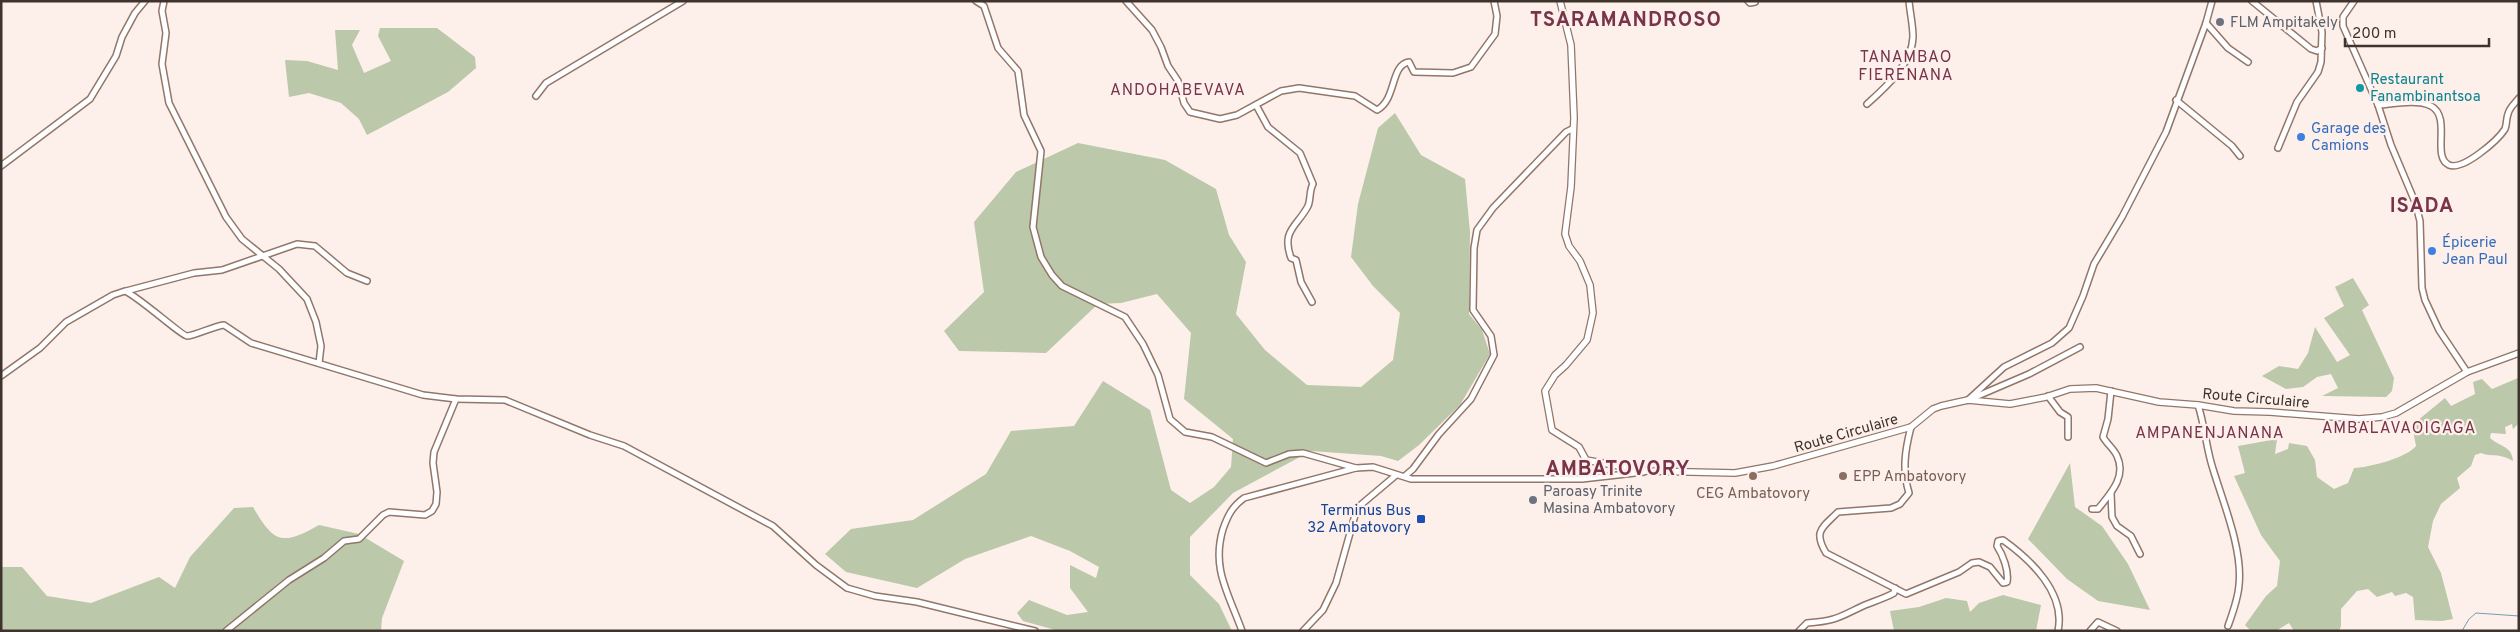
<svg xmlns="http://www.w3.org/2000/svg" width="2520" height="632" viewBox="0 0 2520 632" font-family="Overpass,sans-serif">
  <rect width="100%" height="100%" fill="#fdf0ea"/>
  <g fill="#bbc8aa">
    <path d="M380,28H437L475,57L476,68L448,92L367,135L359,119L341,103L309,93L289,97L285,60L307,61L338,70L335,30H360L352,45L364,73L391,61L378,36Z"/>
    <path d="M1395,113L1421,155L1465,179L1470,232L1469,314L1482,330L1490,354L1460,405L1419,445L1398,461L1381,456L1311,451L1233,493L1190,537V575L1219,604L1232,631H1059L1023,621L1017,613L1029,600L1067,615L1088,612L1070,588V565L1096,578L1099,567L1070,551L1031,536L965,559L917,588L846,572L825,554L851,529L913,520L986,474L1011,431L1074,426L1103,381L1150,410L1171,490L1190,503L1214,487L1231,467L1233,439L1184,399L1191,333L1157,294L1121,303L1098,304L1046,353L959,351L944,331L984,292L974,222L1016,172L1078,143L1165,160L1216,189L1229,235L1246,262L1236,314L1265,350L1307,385L1361,387L1393,360L1400,313L1373,286L1351,257L1358,204L1378,128Z"/>
    <path d="M2353,278L2369,305L2362,310L2394,378L2392,391L2386,397L2322,396L2338,388L2331,374L2317,377L2303,387L2286,389L2262,376L2279,366L2298,369L2308,353L2315,327L2337,362L2350,355L2324,318L2344,306L2335,287Z"/>
    <path d="M2482,379L2492,389L2518,378L2519,423L2513,429L2512,424L2505,427L2506,434L2491,433L2490,438C2500,447 2512,446 2513,461C2497,452 2494,458 2481,453L2475,455L2471,466L2457,478L2460,488L2441,504L2433,521L2428,547L2441,573L2453,619L2442,621L2415,620L2413,597L2406,593L2395,596L2392,592L2377,597L2368,589L2357,591L2341,609V626L2339,631H2294L2289,623L2276,631H2251L2245,625L2266,596L2277,586L2280,561L2261,535L2234,476L2245,473L2238,446L2277,439L2275,454L2288,449L2289,443L2307,446L2315,460L2317,477L2334,489L2348,483L2354,468C2371,467 2406,458 2416,446L2412,425L2445,398L2451,406L2475,394L2473,382Z"/>
    <path d="M2070,463L2075,507L2102,526L2128,564L2150,610L2098,601L2067,579L2028,539Z"/>
    <path d="M253,507C274,543 282,546 319,525L359,534L404,561L382,618L381,631H1V567H22L47,596L91,603L159,577L175,588L190,557L234,508Z"/>
    <path d="M2003,595L2041,605L2036,631H1894L1890,611L1919,607L1946,598L1967,601L1970,612L1979,603Z"/>
  </g>
  <g fill="none" stroke-linecap="round" stroke-linejoin="round">
    <path stroke="#6f9eb7" stroke-width="1" d="M2462,631L2469,619L2476,613L2519,616"/>
    <g stroke="#927669" stroke-width="8">
      <g id="minor">
        <path d="M164,1L162,11L166,33L162,64L169,103L226,217L242,239L279,269L307,299L316,322L321,346L319,363"/>
        <path d="M976,1L984,6L998,48L1018,71L1024,115L1041,151L1033,227L1041,257L1052,275L1062,286L1125,317L1143,344L1158,375L1170,419L1185,432L1212,437L1266,463L1289,454L1303,453L1356,468"/>
        <path d="M1126,1L1152,30L1161,47L1168,66L1178,81L1184,103L1190,112L1220,119L1237,115L1281,91L1299,88L1355,96L1377,110C1397,99 1390,65 1409,62L1414,72L1453,73L1471,67L1495,34L1497,16L1494,1"/>
        <path d="M1748,1L1750,3L1755,2"/>
        <path d="M2252,1L2311,49L2317,51L2322,48"/>
        <path d="M2354,1L2343,17V26L2378,105L2391,145L2415,202L2420,221L2422,288L2425,300L2439,330L2467,372"/>
        <path d="M2206,23L2228,48L2248,62"/>
        <path d="M536,96L546,83L683,1"/>
        <path d="M2176,100L2232,146L2240,156"/>
        <path d="M1867,104C1886,87 1912,64 1913,37C1913,25 1910,13 1909,1"/>
        <path d="M1256,105L1268,127L1300,153L1313,184C1309,191 1311,199 1308,206C1297,227 1281,230 1291,258L1296,260L1301,282L1312,302"/>
        <path d="M2378,105C2393,104 2417,99 2431,106C2452,117 2431,157 2449,165C2463,171 2498,140 2505,129C2507,124 2506,119 2508,114C2509,108 2515,103 2519,98"/>
        <path d="M2278,148L2297,102L2318,72L2321,62L2322,32L2316,1"/>
        <path d="M1,166L90,99L116,56L122,37L135,13L145,1"/>
        <path d="M126,291L194,273L222,270L297,244L315,246L347,273L367,281"/>
        <path d="M1,376L40,348L66,322L113,295L125,291C139,297 182,336 187,336C194,336 214,326 224,325L251,343L423,395L456,399L505,400L590,435L624,446L773,526L816,565L847,588L875,596L917,602L1035,631"/>
        <path d="M2048,396L2060,412L2068,417V437"/>
        <path d="M1973,398L2029,374L2080,347"/>
        <path d="M1968,400L2004,367L2052,343L2069,328L2083,296L2094,264L2122,217L2166,132L2206,23L2212,1"/>
        <path d="M2198,405C2205,426 2206,448 2213,469C2223,502 2243,550 2239,585C2238,599 2233,612 2228,626"/>
        <path d="M1911,427C1905,450 1902,470 1909,493L1900,504L1891,508L1838,512C1822,528 1813,531 1826,553L1906,594L1959,572L1972,563L1979,562L1990,567L2003,583L2007,582C2009,571 2003,555 1997,546L1998,541L2003,540C2031,560 2066,593 2058,631"/>
        <path d="M1405,476L1413,469L1439,434L1471,399L1494,355L1491,336L1473,310L1474,248L1477,230L1493,208L1566,132L1572,129"/>
        <path d="M2111,493L2112,517L2117,526L2131,536L2140,554"/>
        <path d="M2092,509H2098C2110,494 2127,477 2117,456C2114,449 2107,444 2103,437L2108,419L2111,391"/>
        <path d="M226,631L289,580L324,558L344,541L359,539L383,515L389,512L425,515L432,511L436,504L437,492L433,463L434,452L456,399"/>
        <path d="M1242,631C1229,594 1211,569 1223,529C1228,515 1232,507 1244,498L1356,468L1373,467L1411,479H1582L1644,472"/>
        <path d="M1303,631L1323,610L1336,583L1357,508L1395,476"/>
        <path d="M1799,631L1807,623C1837,621 1839,617 1865,605C1875,601 1885,598 1894,593L1895,588"/>
        <path d="M2090,631L2098,622L2117,631"/>
      </g>
    </g>
    <g stroke="#927669" stroke-width="8">
      <path id="tertiary" d="M1560,1L1571,45L1574,118L1571,187L1565,234L1569,246L1580,261L1590,285L1593,313L1587,340L1566,365L1555,375L1545,391L1552,430L1579,447L1586,460L1647,471L1735,473L1773,466L1911,427L1933,409L1941,406L1968,400L2010,404L2046,397L2070,389L2096,388L2159,402L2198,405L2234,411L2270,412L2359,419L2382,417L2396,413L2467,372L2519,353"/>
    </g>
    <use href="#minor" stroke="#fff" stroke-width="5"/>
    <use href="#tertiary" stroke="#fff" stroke-width="5.5"/>
  </g>
  <g fill="#6b7280" stroke="#fdf0ea" stroke-width="2">
    <circle cx="2220" cy="22" r="5"/>
    <circle cx="1533" cy="500" r="5"/>
  </g>
  <circle fill="#0f9aa8" stroke="#fdf0ea" stroke-width="2" cx="2360" cy="88" r="5"/>
  <g fill="#3f7fe0" stroke="#fdf0ea" stroke-width="2">
    <circle cx="2301" cy="137" r="5"/>
    <circle cx="2432" cy="251" r="5"/>
  </g>
  <g fill="#8d6e63" stroke="#fdf0ea" stroke-width="2">
    <circle cx="1753" cy="476" r="5"/>
    <circle cx="1843" cy="476" r="5"/>
  </g>
  <rect fill="#1a4fb4" stroke="#fdf0ea" stroke-width="2" x="1416" y="514" width="10" height="10" rx="2.5"/>
  <g text-anchor="middle" stroke-width="4.5" stroke-linejoin="round" paint-order="stroke">
    <g font-size="15" fill="#5b616d" stroke="#fdf0ea" text-anchor="start">
      <text x="2230" y="27">FLM Ampitakely</text>
      <text x="1543" y="496">Paroasy Trinite<tspan x="1543" dy="17">Masina Ambatovory</tspan></text>
    </g>
    <g font-size="15" fill="#0d838f" stroke="#fdf0ea" text-anchor="start">
      <text x="2370" y="84">Restaurant<tspan x="2370" dy="17">Fanambinantsoa</tspan></text>
    </g>
    <g font-size="15" fill="#366cbe" stroke="#fdf0ea" text-anchor="start">
      <text x="2311" y="133">Garage des<tspan x="2311" dy="17">Camions</tspan></text>
      <text x="2442" y="247">Épicerie<tspan x="2442" dy="17">Jean Paul</tspan></text>
    </g>
    <g font-size="15" fill="#3f332d" stroke="#fdf0ea">
      <text transform="translate(2256 398) rotate(5)" y="5">Route Circulaire</text>
      <text transform="translate(1846 433) rotate(-16)" y="5">Route Circulaire</text>
    </g>
    <g font-size="15" fill="#785e54" stroke="#fdf0ea" text-anchor="start">
      <text x="1853" y="481">EPP Ambatovory</text>
      <text x="1753" y="498" text-anchor="middle">CEG Ambatovory</text>
    </g>
    <g font-size="15" fill="#164399" stroke="#fdf0ea" text-anchor="end">
      <text x="1411" y="515">Terminus Bus<tspan x="1411" dy="17">32 Ambatovory</tspan></text>
    </g>
    <g font-size="16" letter-spacing="1" fill="#79334b" stroke="#fdf0ea">
      <text x="1906" y="62">TANAMBAO<tspan x="1906" dy="18">FIERENANA</tspan></text>
      <text x="1178" y="95">ANDOHABEVAVA</text>
      <text x="2399" y="433">AMBALAVAOIGAGA</text>
      <text x="2210" y="438">AMPANENJANANA</text>
    </g>
    <g font-size="20" font-weight="bold" letter-spacing="1" fill="#79334b" stroke="#fdf0ea">
      <text x="1626" y="26">TSARAMANDROSO</text>
      <text x="2422" y="212">ISADA</text>
      <text x="1618" y="475">AMBATOVORY</text>
    </g>
  </g>
  <rect width="2520" height="632" fill="none" stroke="#3f332d" stroke-width="5"/>
  <path d="M2345 38v8h144v-8" fill="none" stroke="#3f332d" stroke-width="2.5"/>
  <text x="2352" y="38" font-size="15" fill="#3f332d" stroke="#fdf0ea" stroke-width="4" paint-order="stroke">200 m</text>
</svg>
